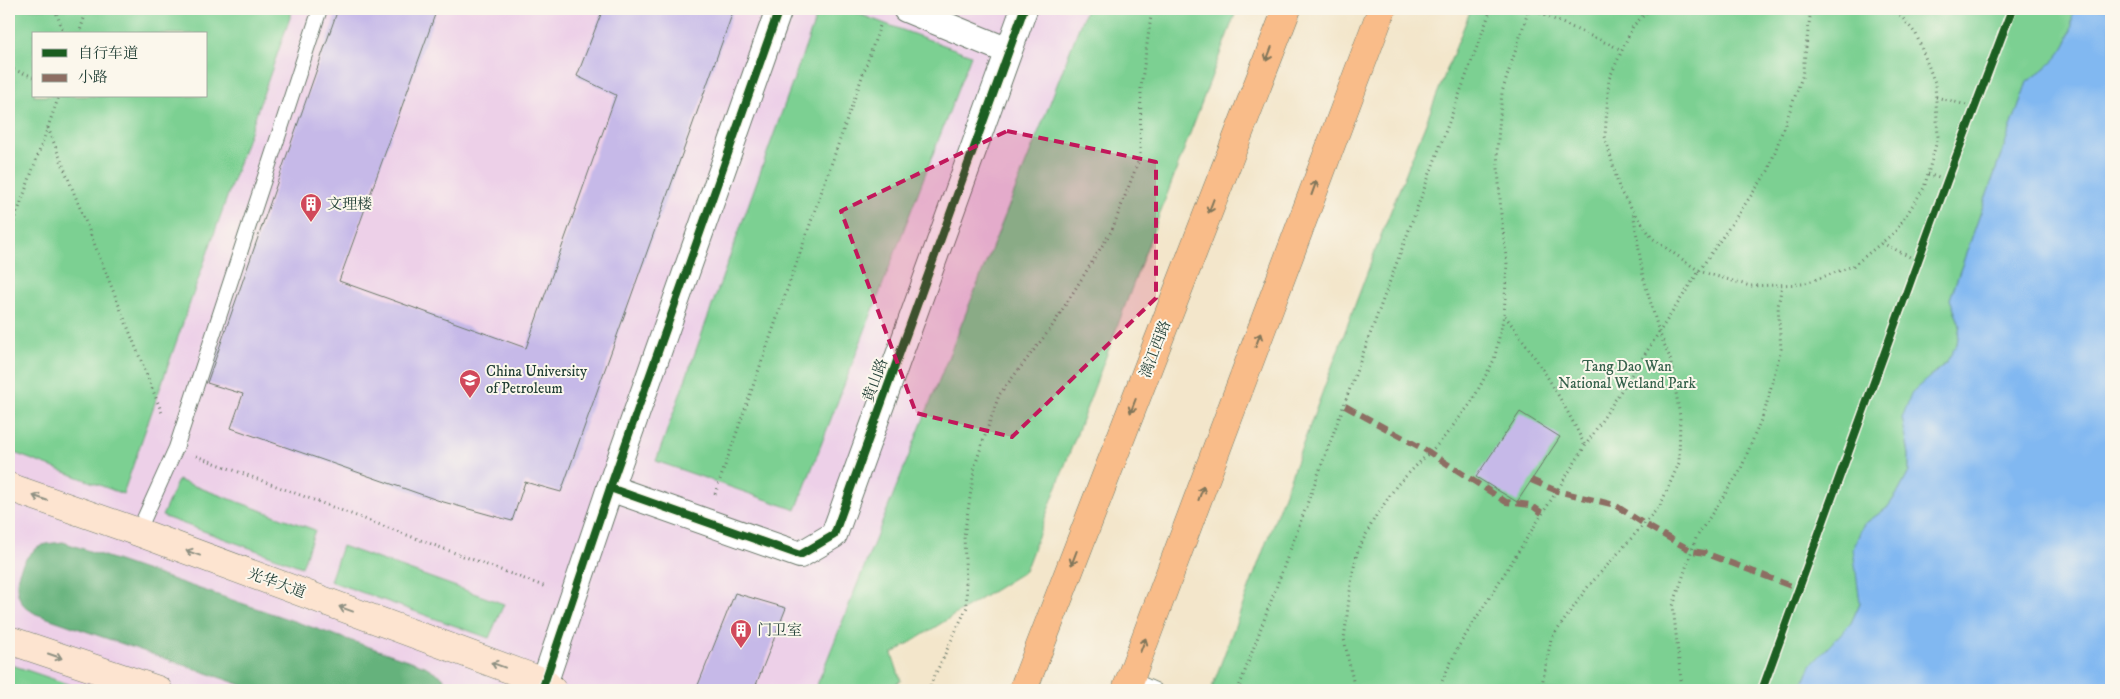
<svg xmlns="http://www.w3.org/2000/svg" width="2120" height="699" viewBox="0 0 2120 699" font-family="'IM FELL DW Pica','Noto Serif SC',serif">
  <rect width="100%" height="100%" fill="#fbf7ec"/>
  <filter id="ink" filterUnits="userSpaceOnUse"><feTurbulence type="fractalNoise" baseFrequency=".02" numOctaves="2"/><feDisplacementMap in="SourceGraphic" scale="10" xChannelSelector="R" yChannelSelector="G"/><feConvolveMatrix kernelMatrix="1 2 1 2 8 2 1 2 1" color-interpolation-filters="sRGB"/></filter>
  <filter id="wash" filterUnits="userSpaceOnUse"><feTurbulence type="fractalNoise" baseFrequency=".0096" numOctaves="4" result="noise"/><feDisplacementMap in="SourceGraphic" scale="20" xChannelSelector="R" yChannelSelector="G"/><feGaussianBlur stdDeviation="1.12" result="paint"/><feColorMatrix in="noise" values="0 0 0 0 0 0 0 0 0 0 0 0 0 0 0 0 0 1.4 0 .05"/><feComposite in="paint" operator="in"/></filter>
  <g filter="url(#wash)">
    <rect width="100%" height="100%" fill="#f3e6cb"/>
    <path fill="#edd0e8" fill-rule="evenodd" d="M9,9H1086L1048,108L815,690H9ZM34,34H206V96H34Z"/>
    <g fill="#7cd092" stroke="#4e8663" fill-rule="evenodd">
      <path d="M9,9H293L123,494L9,451ZM34,34H206V96H34Z"/>
      <path d="M819,9H845L971,55L796,510L656,461Z"/>
      <path d="M1086,9H1237L1025,571L892,654L901,681L884,690H815L1048,108Z"/>
      <path d="M1471,9H2072C2074,14 2072,19 2072,24C2069,52 2048,67 2027,82L1950,299L1960,325L1957,344L1946,363L1932,374L1903,418L1909,454V472L1899,491L1887,508L1863,525L1854,549L1860,603L1851,623L1835,641L1803,685L1804,690H1211L1380,238Z"/>
      <path d="M178,480L315,530L302,567L162,516Z"/>
      <path d="M342,546L504,604L489,638L330,581Z"/>
      <path d="M9,664L85,690H9Z"/>
    </g>
    <path fill="#65b27c" stroke="#427858" d="M63,542L425,666L443,677L448,690H256L36,614C31,611 23,606 21,601C10,582 23,553 43,545C49,543 57,543 63,542Z"/>
    <path fill="#81b8f1" stroke="#507a92" d="M2072,9H2111V690H1804L1803,685L1811,665L1851,623L1860,603L1853,549L1863,525L1887,508L1899,491L1909,472V454L1902,418L1912,392L1946,363L1957,344L1960,325L1950,299L2027,82C2048,67 2069,52 2072,24C2072,19 2073,14 2072,9Z"/>
    <g id="blocks">
      <g fill="#c6b9e8">
        <path d="M338,9H437L339,281L526,348L616,95L577,76L603,9H734L561,492L525,482L512,521L440,501L231,428L243,394L207,383Z"/>
        <path d="M1520,412L1560,437L1517,502L1476,477Z"/>
        <path d="M735,593L786,608L754,690H696Z"/>
      </g>
    </g>
  </g>
  <g filter="url(#ink)">
    <use href="#blocks" fill-opacity="0" stroke="#697869" stroke-width="1"/>
    <g fill="none" stroke-linecap="round" stroke-linejoin="round">
      <g stroke="#697869" stroke-width="16">
        <g id="lane">
          <path d="M138,532L176,448L320,9"/>
          <path d="M1130,679L1155,690"/>
        </g>
      </g>
      <g stroke="#697869" stroke-width="28">
        <g id="street">
          <path d="M906,9L1008,51"/>
          <path d="M610,488L800,555L834,535L1024,9"/>
          <path d="M542,690L610,488L779,9"/>
        </g>
      </g>
      <g stroke="#697869" stroke-width="29">
        <g id="secondary">
          <path d="M9,487L138,532L544,682L552,690"/>
          <path d="M9,640L158,690"/>
        </g>
      </g>
      <g stroke="#697869" stroke-width="29">
        <g id="primary">
          <path d="M1023,690L1287,9"/>
          <path d="M1126,690L1382,9"/>
        </g>
      </g>
      <g stroke="#697869" stroke-width="3" stroke-dasharray="1 4" stroke-linecap="butt">
        <path d="M55,9L64,34"/>
        <path d="M1531,9L1622,50"/>
        <path d="M1650,9L1633,26L1609,79L1605,136L1620,191L1652,238L1699,271L1750,286L1803,284L1853,266L1895,232L1924,188L1938,137L1935,83L1916,34L1895,9"/>
        <path d="M79,34L87,9"/>
        <path d="M9,68L34,77"/>
        <path d="M1936,97L1974,107"/>
        <path d="M48,128L162,413"/>
        <path d="M1928,174L1947,181"/>
        <path d="M9,236L59,96"/>
        <path d="M1882,243L1918,261"/>
        <path d="M1505,316C1536,356 1563,400 1585,446"/>
        <path d="M196,456L546,587"/>
        <path d="M715,494L881,23"/>
        <path d="M928,690L967,607L964,536L975,465L999,395L1051,328L1112,230L1140,157L1141,87L1152,9"/>
        <path d="M1238,690L1491,9"/>
        <path d="M1355,690L1344,639L1352,576L1358,550L1374,519L1397,485L1441,441L1471,403L1494,360L1504,315L1507,264L1501,214L1497,152L1502,92L1529,9"/>
        <path d="M1438,690L1458,647L1589,440L1699,271L1768,171L1802,77L1811,9"/>
        <path d="M1541,690L1551,639L1587,588L1660,506L1679,463L1680,416L1670,358L1659,332L1643,276L1633,211"/>
        <path d="M1682,690L1673,606L1696,538L1740,471L1765,410L1781,349L1778,306L1782,285"/>
      </g>
      <use href="#lane" stroke="#fff" stroke-width="14"/>
      <use href="#street" stroke="#fff" stroke-width="26"/>
      <use href="#secondary" stroke="#fde4d0" stroke-width="28"/>
      <use href="#primary" stroke="#f9bc89" stroke-width="28"/>
      <g stroke="#8d6e63" stroke-width="6" stroke-dasharray="12 6" stroke-linecap="butt">
        <path d="M1345,406L1429,452L1506,502L1531,505L1542,513"/>
        <path d="M1531,480L1557,491L1615,505L1644,524L1692,551L1705,553L1799,589"/>
      </g>
      <g stroke="#fbf7ec" stroke-width="11">
        <g id="cycleway">
          <path d="M610,488L800,555L834,535L1024,9"/>
          <path d="M542,690L610,488L779,9"/>
          <path d="M1762,690L1947,181L2012,9"/>
        </g>
      </g>
      <use href="#cycleway" stroke="#1b5e20" stroke-width="8"/>
    </g>
    <defs><path id="oneway-shaft" d="M-6 0H5M1.5-3L5.5 0L1.5 3" fill="none" stroke-width="1.6" stroke-linecap="round" stroke-linejoin="round" transform="scale(1.25)"/></defs>
    <g stroke="#81765a">
      <use href="#oneway-shaft" transform="translate(1269 54) rotate(111)"/>
      <use href="#oneway-shaft" transform="translate(1314 188) rotate(-70)"/>
      <use href="#oneway-shaft" transform="translate(1211 206) rotate(111)"/>
      <use href="#oneway-shaft" transform="translate(1258 340) rotate(-70)"/>
      <use href="#oneway-shaft" transform="translate(1133 406) rotate(111)"/>
      <use href="#oneway-shaft" transform="translate(1201 493) rotate(-70)"/>
      <use href="#oneway-shaft" transform="translate(1074 558) rotate(111)"/>
      <use href="#oneway-shaft" transform="translate(1143 645) rotate(-69)"/>
    </g>
    <g stroke="#8e9082">
      <use href="#oneway-shaft" transform="translate(40 498) rotate(-161)"/>
      <use href="#oneway-shaft" transform="translate(193 553) rotate(-160)"/>
      <use href="#oneway-shaft" transform="translate(346 609) rotate(-160)"/>
      <use href="#oneway-shaft" transform="translate(55 656) rotate(19)"/>
      <use href="#oneway-shaft" transform="translate(498 665) rotate(-160)"/>
    </g>
  </g>
  <path fill="#c2185b" fill-opacity="0.2" stroke="#c2185b" stroke-width="4" stroke-dasharray="10 6" stroke-linejoin="round" d="M1007,131L1156,162V298L1012,437L916,413L841,211Z"/>
  <defs>
    <g id="building-pin" transform="scale(1.125)"><path d="M0 17L-7.5 6A9.5 9.5 0 1 1 7.5 6Z" fill="#d1495b" stroke="#fbf7ec"/><path d="M-4-6H4V6H1V3H-1V6H-4ZM-2.5-4.3h1.7v1.8h-1.7ZM.8-4.3h1.7v1.8H.8ZM-2.5-1h1.7V.8h-1.7ZM.8-1h1.7V.8H.8Z" fill="#fff"/></g>
    <g id="university-pin" transform="scale(1.125)"><path d="M0 17L-7.5 6A9.5 9.5 0 1 1 7.5 6Z" fill="#d1495b" stroke="#fbf7ec"/><path d="M0-5L7-2L0 1L-7-2ZM-4 1L0 2.5L4 1V4Q0 6-4 4Z" fill="#fff"/></g>
  </defs>
  <g fill-rule="evenodd">
    <use href="#building-pin" x="311" y="204"/>
    <use href="#university-pin" x="470" y="380"/>
    <use href="#building-pin" x="741" y="630"/>
  </g>
  <g text-anchor="middle" stroke-width="4" stroke-linejoin="round" paint-order="stroke">
    <g font-size="15" fill="#1f3d34" stroke="#fbf7ec" text-anchor="start">
      <text x="327" y="209">文理楼</text>
      <text x="486" y="376">China University<tspan x="486" dy="17">of Petroleum</tspan></text>
      <text x="757" y="635">门卫室</text>
    </g>
    <g font-size="15" fill="#1f3d34" stroke="#fbf7ec">
      <text transform="translate(1155 349) rotate(-69)" y="5">漓江西路</text>
      <text transform="translate(875 380) rotate(-70)" y="5">黄山路</text>
      <text transform="translate(277 583) rotate(20)" y="5">光华大道</text>
    </g>
    <g font-size="15" fill="#36624c" stroke="#fbf7ec">
      <text x="1627" y="371">Tang Dao Wan<tspan x="1627" dy="17">National Wetland Park</tspan></text>
    </g>
  </g>
  <rect width="2120" height="699" fill="none" stroke="#fbf7ec" stroke-width="30"/>
  <rect x="32" y="32" width="175" height="65" fill="#fbf7ec" stroke="#a3ada2"/>
  <rect x="42" y="49" width="25" height="8" fill="#1b5e20" stroke="#a3ada2"/>
  <text x="78" y="58" font-size="15" fill="#1f3d34">自行车道</text>
  <rect x="42" y="74" width="25" height="8" fill="#8d6e63" stroke="#a3ada2"/>
  <text x="78" y="82" font-size="15" fill="#1f3d34">小路</text>
</svg>
